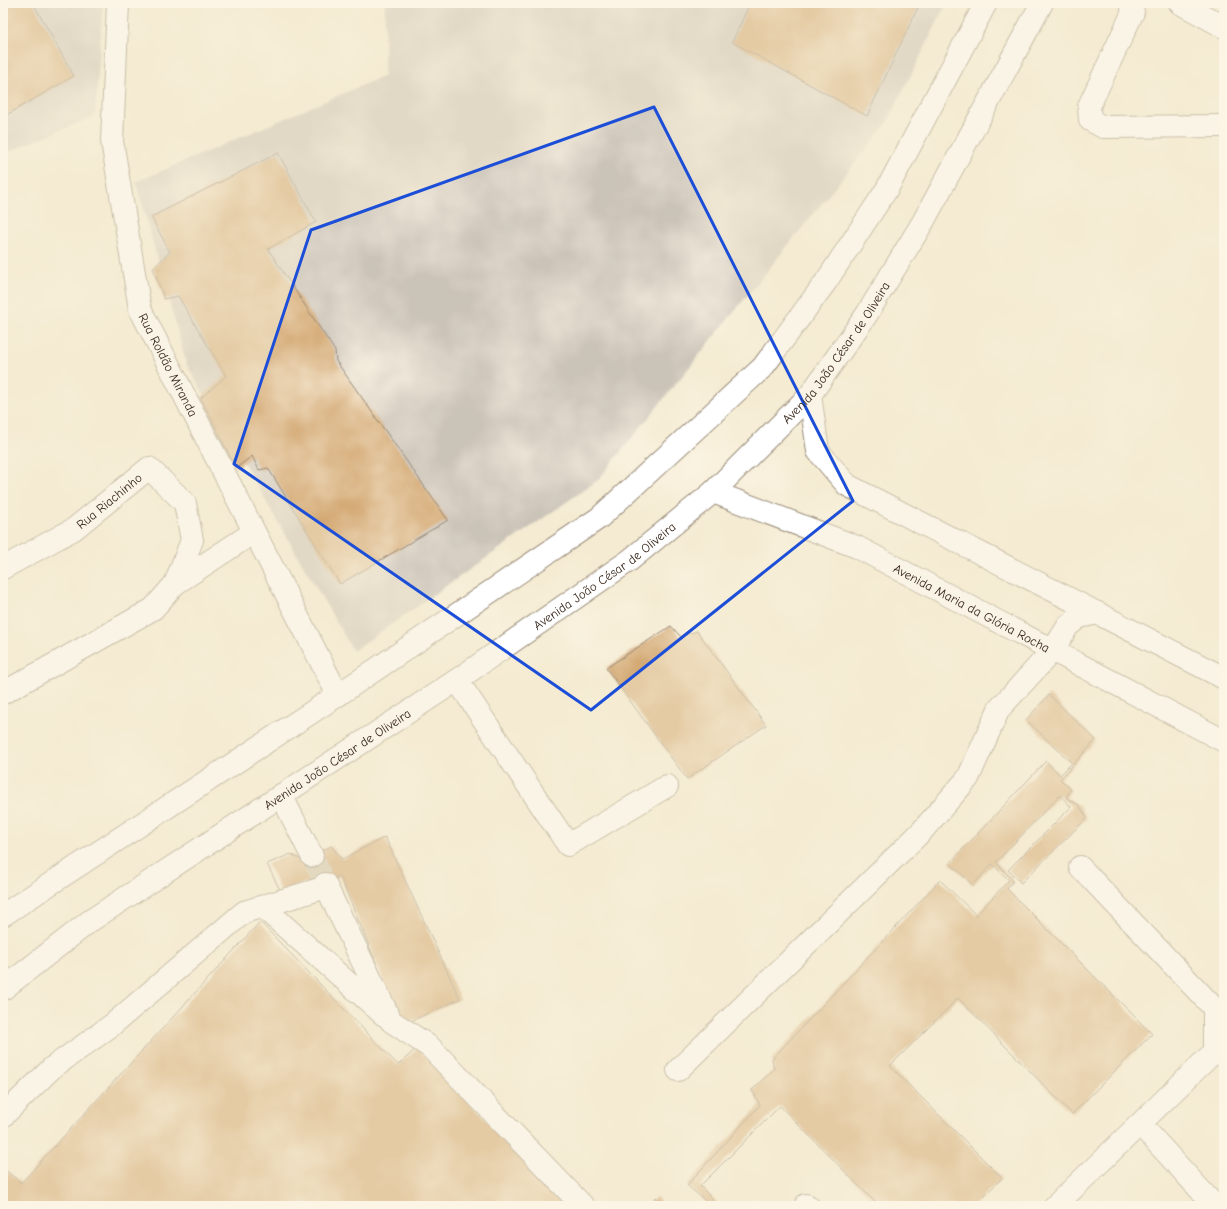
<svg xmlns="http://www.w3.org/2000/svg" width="1227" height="1209" viewBox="0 0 1227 1209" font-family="'Comic Neue',sans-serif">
  <rect width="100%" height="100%" fill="#fcf5e5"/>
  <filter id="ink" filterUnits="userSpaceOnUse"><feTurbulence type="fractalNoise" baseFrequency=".025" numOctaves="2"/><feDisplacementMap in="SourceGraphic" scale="8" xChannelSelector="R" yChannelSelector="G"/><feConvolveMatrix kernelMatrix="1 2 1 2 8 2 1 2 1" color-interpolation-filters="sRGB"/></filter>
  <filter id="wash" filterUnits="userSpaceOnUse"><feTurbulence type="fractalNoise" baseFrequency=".012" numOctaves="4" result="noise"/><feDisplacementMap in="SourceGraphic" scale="16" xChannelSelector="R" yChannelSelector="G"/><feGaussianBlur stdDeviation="0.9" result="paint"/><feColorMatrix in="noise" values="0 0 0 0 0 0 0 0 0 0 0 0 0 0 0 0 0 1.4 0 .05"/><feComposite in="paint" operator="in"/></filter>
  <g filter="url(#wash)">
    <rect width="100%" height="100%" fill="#f4ebd2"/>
    <g fill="#cac3b8">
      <path d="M3,3H103L95,116L3,154Z"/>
      <path d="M385,3H947L887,123L598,480L353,651L187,365L136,182L384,76Z"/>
    </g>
    <g id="blocks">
      <g fill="#d1a46d">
        <path d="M3,3H33L74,76L3,117Z"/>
        <path d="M750,3H916L919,5L867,116L732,42Z"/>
        <path d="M278,153L316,222L268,249L335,351L336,361L448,520L340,584L268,468L259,470L252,456L236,468L201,398L226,376L178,296L164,299L153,268L170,252L151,217Z"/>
        <path d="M671,626L681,637L697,631L766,725L687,779L606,668Z"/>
        <path d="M1049,695L1096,740L1060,779L1071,789L1066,798L1079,805L1087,818L1021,883L1008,870L1071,807L1060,795L996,862L1013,881L1007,889L1152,1034L1072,1114L958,998L890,1066L1002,1178L974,1206H879L780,1106L700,1186L720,1206H711L687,1185L760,1105L752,1090L774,1069L772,1059L940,880L976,915L1009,880L992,864L973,885L950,863L1046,761L1060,775L1072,763L1026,720Z"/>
        <path d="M385,837L460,999L402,1025L340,876L312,890L306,882L281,892L267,864L291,854L303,861L331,846L342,859Z"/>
        <path d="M260,922L398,1065L417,1048L570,1206H3V1168L21,1183Z"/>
        <path d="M656,1197L665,1206H647Z"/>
      </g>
    </g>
  </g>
  <g filter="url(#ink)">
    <use href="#blocks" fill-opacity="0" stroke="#988a78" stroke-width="1"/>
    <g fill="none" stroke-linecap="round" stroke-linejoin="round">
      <path stroke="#cfc4ae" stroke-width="22" stroke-dasharray="22 11" stroke-linecap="butt" d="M312,856L325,884"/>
      <g stroke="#988a78" stroke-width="24">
        <g id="minor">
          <path id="s1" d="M118,3L112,141L140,309L338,695"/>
          <path d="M1131,3L1133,12L1089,106L1090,120L1103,127L1224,126"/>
          <path d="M1180,3L1224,27"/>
          <path d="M810,395L818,451L847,485L1224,678"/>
          <path id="s2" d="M713,492L857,547L1224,741"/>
          <path id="s3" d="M3,568L74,529L149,468L185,503L192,540L175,584L153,609L3,693"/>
          <path d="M175,584L254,532"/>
          <path d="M457,680L568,845L667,786"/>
          <path d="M281,795L312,856"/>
          <path d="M325,884L391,1021L430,1047L583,1206"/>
          <path d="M263,907L384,1015"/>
          <path d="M678,1070L921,832L968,778L999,709L1053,650L1068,626L1079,617L1098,613"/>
          <path d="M3,1116L52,1068L112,1025L244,912L326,887"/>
          <path d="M1140,1124L1215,1206"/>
          <path d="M806,1205L808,1206"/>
          <path d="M1055,1206L1214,1052V1008L1080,867"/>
        </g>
      </g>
      <g stroke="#988a78" stroke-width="24">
        <g id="major">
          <path d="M3,915L338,695L599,518L763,367L825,283L887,189L986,3"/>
          <path id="s4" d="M3,989L90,921L457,680L630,560L713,492L810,395L867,314L923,222L1042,3"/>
        </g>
      </g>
      <use href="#minor" stroke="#fff" stroke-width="22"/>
      <use href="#major" stroke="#fff" stroke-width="22"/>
    </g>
  </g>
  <path d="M0 0H1227V1209H0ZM654,107L853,501L591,710L234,464L311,230Z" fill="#f4ebd2" fill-opacity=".55" fill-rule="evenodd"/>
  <path fill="none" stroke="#1d4ed8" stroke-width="3" stroke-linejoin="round" d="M654,107L853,501L591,710L234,464L311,230Z"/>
  <g text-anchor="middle" stroke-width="4" stroke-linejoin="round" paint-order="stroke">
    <g font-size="13" fill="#3b2a1e" stroke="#fcf5e5">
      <text dy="5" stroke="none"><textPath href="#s4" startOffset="1054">Avenida João César de Oliveira</textPath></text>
      <text dy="5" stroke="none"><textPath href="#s1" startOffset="371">Rua Roldão Miranda</textPath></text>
      <text dy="5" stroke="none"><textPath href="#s3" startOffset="126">Rua Riachinho</textPath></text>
      <text dy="5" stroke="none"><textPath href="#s4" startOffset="730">Avenida João César de Oliveira</textPath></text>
      <text dy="5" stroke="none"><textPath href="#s2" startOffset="284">Avenida Maria da Glória Rocha</textPath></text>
      <text dy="5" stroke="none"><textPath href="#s4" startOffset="406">Avenida João César de Oliveira</textPath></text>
    </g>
  </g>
  <rect width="1227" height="1209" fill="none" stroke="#fcf5e5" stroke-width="16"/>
</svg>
